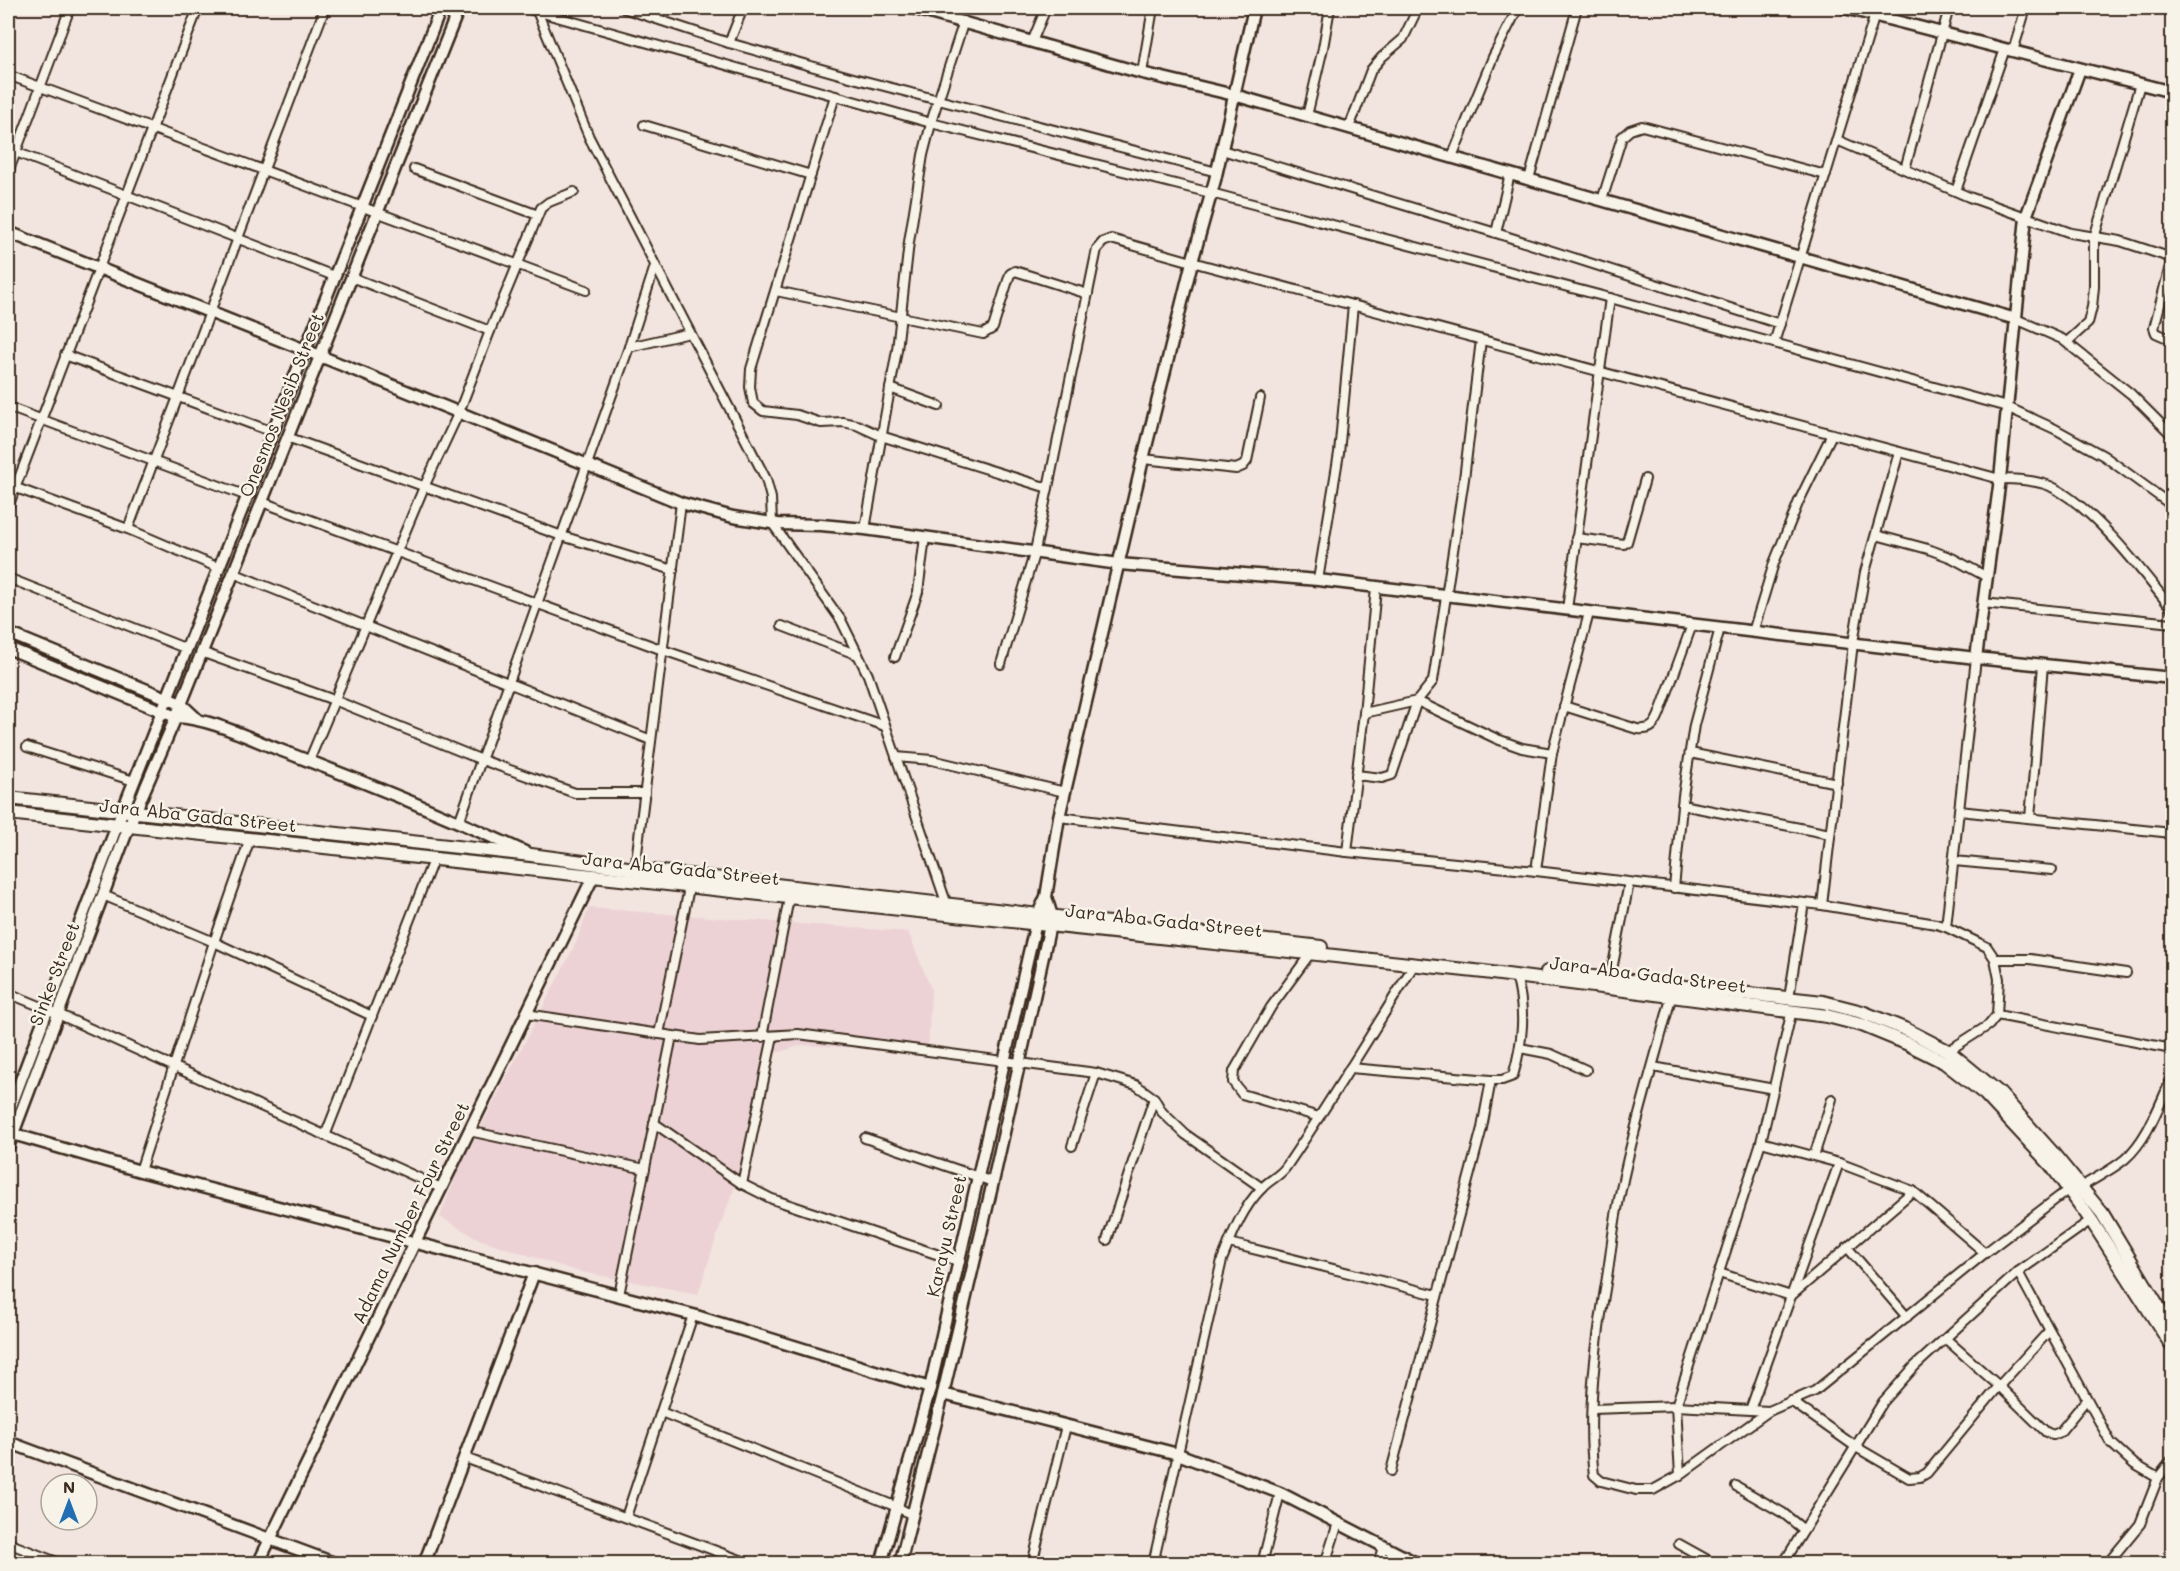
<svg xmlns="http://www.w3.org/2000/svg" width="2180" height="1571" viewBox="0 0 2180 1571" font-family="Mali,sans-serif">
  <rect width="100%" height="100%" fill="#f2e4df"/>
  <filter id="ink" filterUnits="userSpaceOnUse"><feTurbulence type="fractalNoise" baseFrequency=".0167" numOctaves="2"/><feDisplacementMap in="SourceGraphic" scale="12" xChannelSelector="R" yChannelSelector="G"/><feConvolveMatrix kernelMatrix="1 2 1 2 8 2 1 2 1" color-interpolation-filters="sRGB"/></filter>
  <g filter="url(#ink)">
    <path fill="#ecd2d5" d="M589,908L908,932L931,989L928,1051L803,1045L769,1055L758,1127L721,1223L698,1294L577,1271L479,1239L440,1217L457,1173L576,943Z"/>
    <g fill="none" stroke-linecap="round" stroke-linejoin="round">
      <g stroke="#3b2a1e" stroke-width="12">
        <g id="street">
          <path d="M525,8L931,123L1211,193L1610,298L2007,407L2055,429L2104,456L2167,502L2172,509"/>
          <path d="M623,8L729,43L857,79L1217,172"/>
          <path d="M537,11L589,137L766,479L771,498L772,523L841,620L868,675L947,905"/>
          <path d="M1032,42L1046,8"/>
          <path d="M729,43L743,8"/>
          <path d="M2013,51L2026,8"/>
          <path d="M1142,73L1153,8"/>
          <path d="M8,75L586,290"/>
          <path d="M835,96L751,369L750,387L753,403L763,411L797,415L821,423L843,422L857,425L881,436L1048,488"/>
          <path d="M1307,116L1323,48L1330,8"/>
          <path d="M644,125L811,175"/>
          <path d="M1349,128L1371,70L1382,57L1403,39L1418,8"/>
          <path d="M1837,140L1969,197L2026,217L2071,233L2120,241L2172,258"/>
          <path d="M8,149L334,276"/>
          <path d="M1222,150L1496,233L1780,324"/>
          <path d="M1452,157L1493,57L1518,8"/>
          <path d="M414,169L538,215"/>
          <path d="M1905,169L1949,8"/>
          <path d="M8,173L70,8"/>
          <path d="M1529,179L1577,8"/>
          <path d="M1956,191L2005,49"/>
          <path d="M1602,200L1622,137L1630,130L1642,126L1826,175"/>
          <path d="M1496,233L1510,174"/>
          <path d="M2172,258L2154,328L2156,333L2172,340"/>
          <path d="M351,277L490,331"/>
          <path d="M776,291L983,334L993,328L1010,274L1015,271L1088,294"/>
          <path d="M2016,319L2062,339L2131,394L2172,435"/>
          <path d="M2067,342L2088,323L2092,307L2094,287V238L2140,84"/>
          <path d="M1774,343L1877,8"/>
          <path d="M629,347L690,333"/>
          <path d="M65,355L273,432"/>
          <path d="M890,388L939,406"/>
          <path d="M8,407L247,496"/>
          <path d="M287,437L562,536L673,570"/>
          <path d="M1143,459L1236,469L1243,466L1247,461L1260,398"/>
          <path d="M8,485L128,529L219,568"/>
          <path d="M262,502L663,650L885,726"/>
          <path d="M8,507L198,8"/>
          <path d="M128,529L325,8"/>
          <path d="M865,529L897,350L909,242L923,155L933,116L964,21"/>
          <path d="M1876,535L1928,549L1952,558L1987,577"/>
          <path d="M1576,538L1624,544L1627,542L1645,479"/>
          <path d="M233,573L651,740"/>
          <path d="M8,578L187,649"/>
          <path d="M1318,580L1339,453L1353,305"/>
          <path d="M1983,603L2172,623"/>
          <path d="M1567,609L1610,298"/>
          <path d="M782,626L858,655"/>
          <path d="M1753,632L1774,563L1799,501L1832,434"/>
          <path d="M201,652L334,700L482,760L575,793H645"/>
          <path d="M895,657L918,592L925,537"/>
          <path d="M1001,664L1035,551L1097,249L1103,242L1111,239L1192,262L2000,479C2016,479 2035,480 2050,486C2093,506 2143,572 2172,609"/>
          <path d="M1417,701L1497,739L1522,748L1552,753"/>
          <path d="M1564,706L1637,729C1650,730 1654,727 1659,715L1692,625"/>
          <path d="M1364,713L1417,701L1433,681L1464,479L1481,340"/>
          <path d="M27,747L134,781"/>
          <path d="M1690,753L1837,783"/>
          <path d="M896,757L932,760L1065,792"/>
          <path d="M309,761L424,487L459,412L490,331L541,208L549,202L574,192"/>
          <path d="M1356,775L1382,778L1392,775L1417,701"/>
          <path d="M1682,805L1830,834"/>
          <path d="M1959,811L2172,833"/>
          <path d="M1059,817L1347,852L1536,871L1822,905L1936,924L1946,927L1987,947L1995,959L1999,979L1997,1015L1989,1025L1948,1051"/>
          <path d="M2030,818L2043,665"/>
          <path d="M459,822L629,347L655,266"/>
          <path d="M1347,852L1364,713L1376,588"/>
          <path d="M1954,861L2052,870"/>
          <path d="M635,869L681,503"/>
          <path d="M1536,871L1552,753L1589,613"/>
          <path d="M1674,888L1683,796L1694,725L1720,628"/>
          <path d="M103,895L214,942L372,1016"/>
          <path d="M1822,905L1853,643L1865,572L1899,452"/>
          <path d="M1946,927L1976,658"/>
          <path d="M1310,954L1271,1007L1234,1071L1233,1082L1242,1094L1319,1117"/>
          <path d="M1995,959H2030L2126,973"/>
          <path d="M1610,980L1629,883"/>
          <path d="M8,993L47,1009L441,1188"/>
          <path d="M1671,998C1652,1070 1629,1142 1616,1215C1612,1238 1610,1261 1606,1283C1596,1343 1586,1415 1594,1475L1601,1481L1636,1490H1653L1680,1475L1769,1411L1815,1391L1985,1253L2069,1189"/>
          <path d="M1789,998L1804,903"/>
          <path d="M526,1014L700,1040L798,1034L1096,1073L1136,1085L1154,1098L1162,1112L1185,1134L1262,1188"/>
          <path d="M1997,1015L2172,1049"/>
          <path d="M659,1034L689,888"/>
          <path d="M762,1037L789,898"/>
          <path d="M1520,1048L1551,1054L1586,1070"/>
          <path d="M1653,1067L1774,1089"/>
          <path d="M1350,1068L1491,1080H1502L1513,1076C1523,1041 1526,1011 1516,976"/>
          <path d="M654,1123L742,1184L772,1199L960,1262"/>
          <path d="M469,1131L645,1169"/>
          <path d="M325,1136L433,860"/>
          <path d="M865,1138L993,1182"/>
          <path d="M1761,1142L1839,1163L1913,1191L1985,1253"/>
          <path d="M1072,1146L1096,1073"/>
          <path d="M1814,1156L1832,1099"/>
          <path d="M140,1171L214,942L250,839"/>
          <path d="M742,1184L773,1036"/>
          <path d="M2081,1187C2095,1178 2112,1170 2125,1159C2148,1139 2159,1105 2172,1078"/>
          <path d="M1107,1240L1154,1098"/>
          <path d="M1229,1243L1437,1295"/>
          <path d="M1847,1247L1907,1317"/>
          <path d="M2018,1272L2111,1443L2134,1464L2158,1478"/>
          <path d="M1719,1273L1791,1296L1913,1191"/>
          <path d="M619,1295L672,1036"/>
          <path d="M1946,1339L1999,1386L2046,1432L2053,1435L2060,1432L2086,1400"/>
          <path d="M1791,1401L1856,1447L1909,1478L1920,1477L1927,1473L1999,1386L2049,1331"/>
          <path d="M1593,1409L1676,1406L1769,1411"/>
          <path d="M1750,1410L1839,1163"/>
          <path d="M661,1412L897,1507L912,1515"/>
          <path d="M465,1458L751,1564"/>
          <path d="M1391,1471L1482,1128L1491,1080"/>
          <path d="M1680,1475L1676,1406L1761,1142L1792,1010"/>
          <path d="M1736,1486L1783,1513L1804,1530"/>
          <path d="M626,1517L693,1315"/>
          <path d="M8,1543L62,1564"/>
          <path d="M1679,1544L1715,1564"/>
          <path d="M1032,1564L1066,1426"/>
          <path d="M1153,1564L1222,1260C1232,1235 1242,1208 1262,1188C1269,1180 1280,1176 1286,1167C1331,1101 1372,1033 1414,965"/>
          <path d="M1262,1564L1280,1493"/>
          <path d="M1325,1564L1338,1523"/>
          <path d="M1378,1564L1383,1547"/>
          <path d="M1783,1564L1883,1402L1915,1366L2018,1272L2091,1220"/>
          <path d="M2107,1564L2140,1524L2158,1478L2172,1460"/>
        </g>
      </g>
      <g stroke="#3b2a1e" stroke-width="15">
        <g id="secondary">
          <path d="M912,8L1142,73L1234,95L2016,319"/>
          <path d="M1845,8L2172,92"/>
          <path d="M8,232L320,356L681,503L733,517L778,524L821,525L865,529L1119,564L1318,580L1976,658L2172,678"/>
          <path d="M8,633L181,704L196,718"/>
          <path d="M8,648L176,717C212,719 246,737 280,750C363,781 445,815 525,852"/>
          <path d="M1976,658L2000,479L2026,217L2080,69"/>
          <path d="M8,1114L122,812L441,8"/>
          <path d="M13,1134L140,1171L693,1315L930,1388"/>
          <path d="M8,1147L129,826L176,717L459,8"/>
          <path d="M943,1394L1178,1454L1280,1493L1418,1564"/>
          <path d="M8,1442L337,1564"/>
          <path d="M258,1564L593,877"/>
          <path d="M424,1564L534,1273"/>
          <path d="M881,1564L930,1388L1027,961L1038,914L1046,897L1059,817L1143,459L1192,262L1215,180L1254,8"/>
          <path d="M900,1564L943,1394L993,1182L1052,916L1046,897"/>
        </g>
      </g>
      <g stroke="#3b2a1e" stroke-width="16">
        <g id="primary">
          <path d="M8,798L531,855L635,869L1321,947"/>
          <path d="M8,813L1484,972L1827,1016L1862,1025L1906,1043L1944,1062L1985,1094L2051,1165L2091,1220L2172,1346"/>
          <path d="M1547,972L1823,1002L1862,1012L1907,1030L1948,1051L1999,1093L2051,1151L2102,1213L2172,1329"/>
        </g>
      </g>
      <use href="#street" stroke="#f7f3e8" stroke-width="8"/>
      <use href="#secondary" stroke="#f7f3e8" stroke-width="10"/>
      <use href="#primary" stroke="#f7f3e8" stroke-width="12"/>
    </g>
  </g>
  <g text-anchor="middle" stroke-width="5" stroke-linejoin="round" paint-order="stroke">
    <g font-size="18" fill="#3b2a1e" stroke="#f7f3e8">
      <text transform="translate(282 405) rotate(-68)" y="6">Onesmos Nesib Street</text>
      <text transform="translate(198 816) rotate(6)" y="6">Jara Aba Gada Street</text>
      <text transform="translate(681 869) rotate(6)" y="6">Jara Aba Gada Street</text>
      <text transform="translate(1164 921) rotate(6)" y="6">Jara Aba Gada Street</text>
      <text transform="translate(55 974) rotate(-69)" y="6">Sinke Street</text>
      <text transform="translate(1648 975) rotate(7)" y="6">Jara Aba Gada Street</text>
      <text transform="translate(411 1213) rotate(-64)" y="6">Adama Number Four Street</text>
      <text transform="translate(947 1236) rotate(-77)" y="6">Karayu Street</text>
    </g>
  </g>
  <rect width="2180" height="1571" fill="none" stroke="#f7f3e8" stroke-width="30"/>
  <rect x="15" y="15" width="2150" height="1541" fill="none" stroke="#3b2a1e" stroke-width="2" filter="url(#ink)"/>
  <g transform="translate(69 1502)"><circle r="28" fill="#f7f3e8" stroke="#aca397" stroke-width="1.5"/>
  <path d="M0-4.5L10 22L0 15L-10 22Z" fill="#1f6fb2"/>
  <text y="-9" font-size="16" font-weight="bold" text-anchor="middle" fill="#3b2a1e">N</text>
  </g>
</svg>
